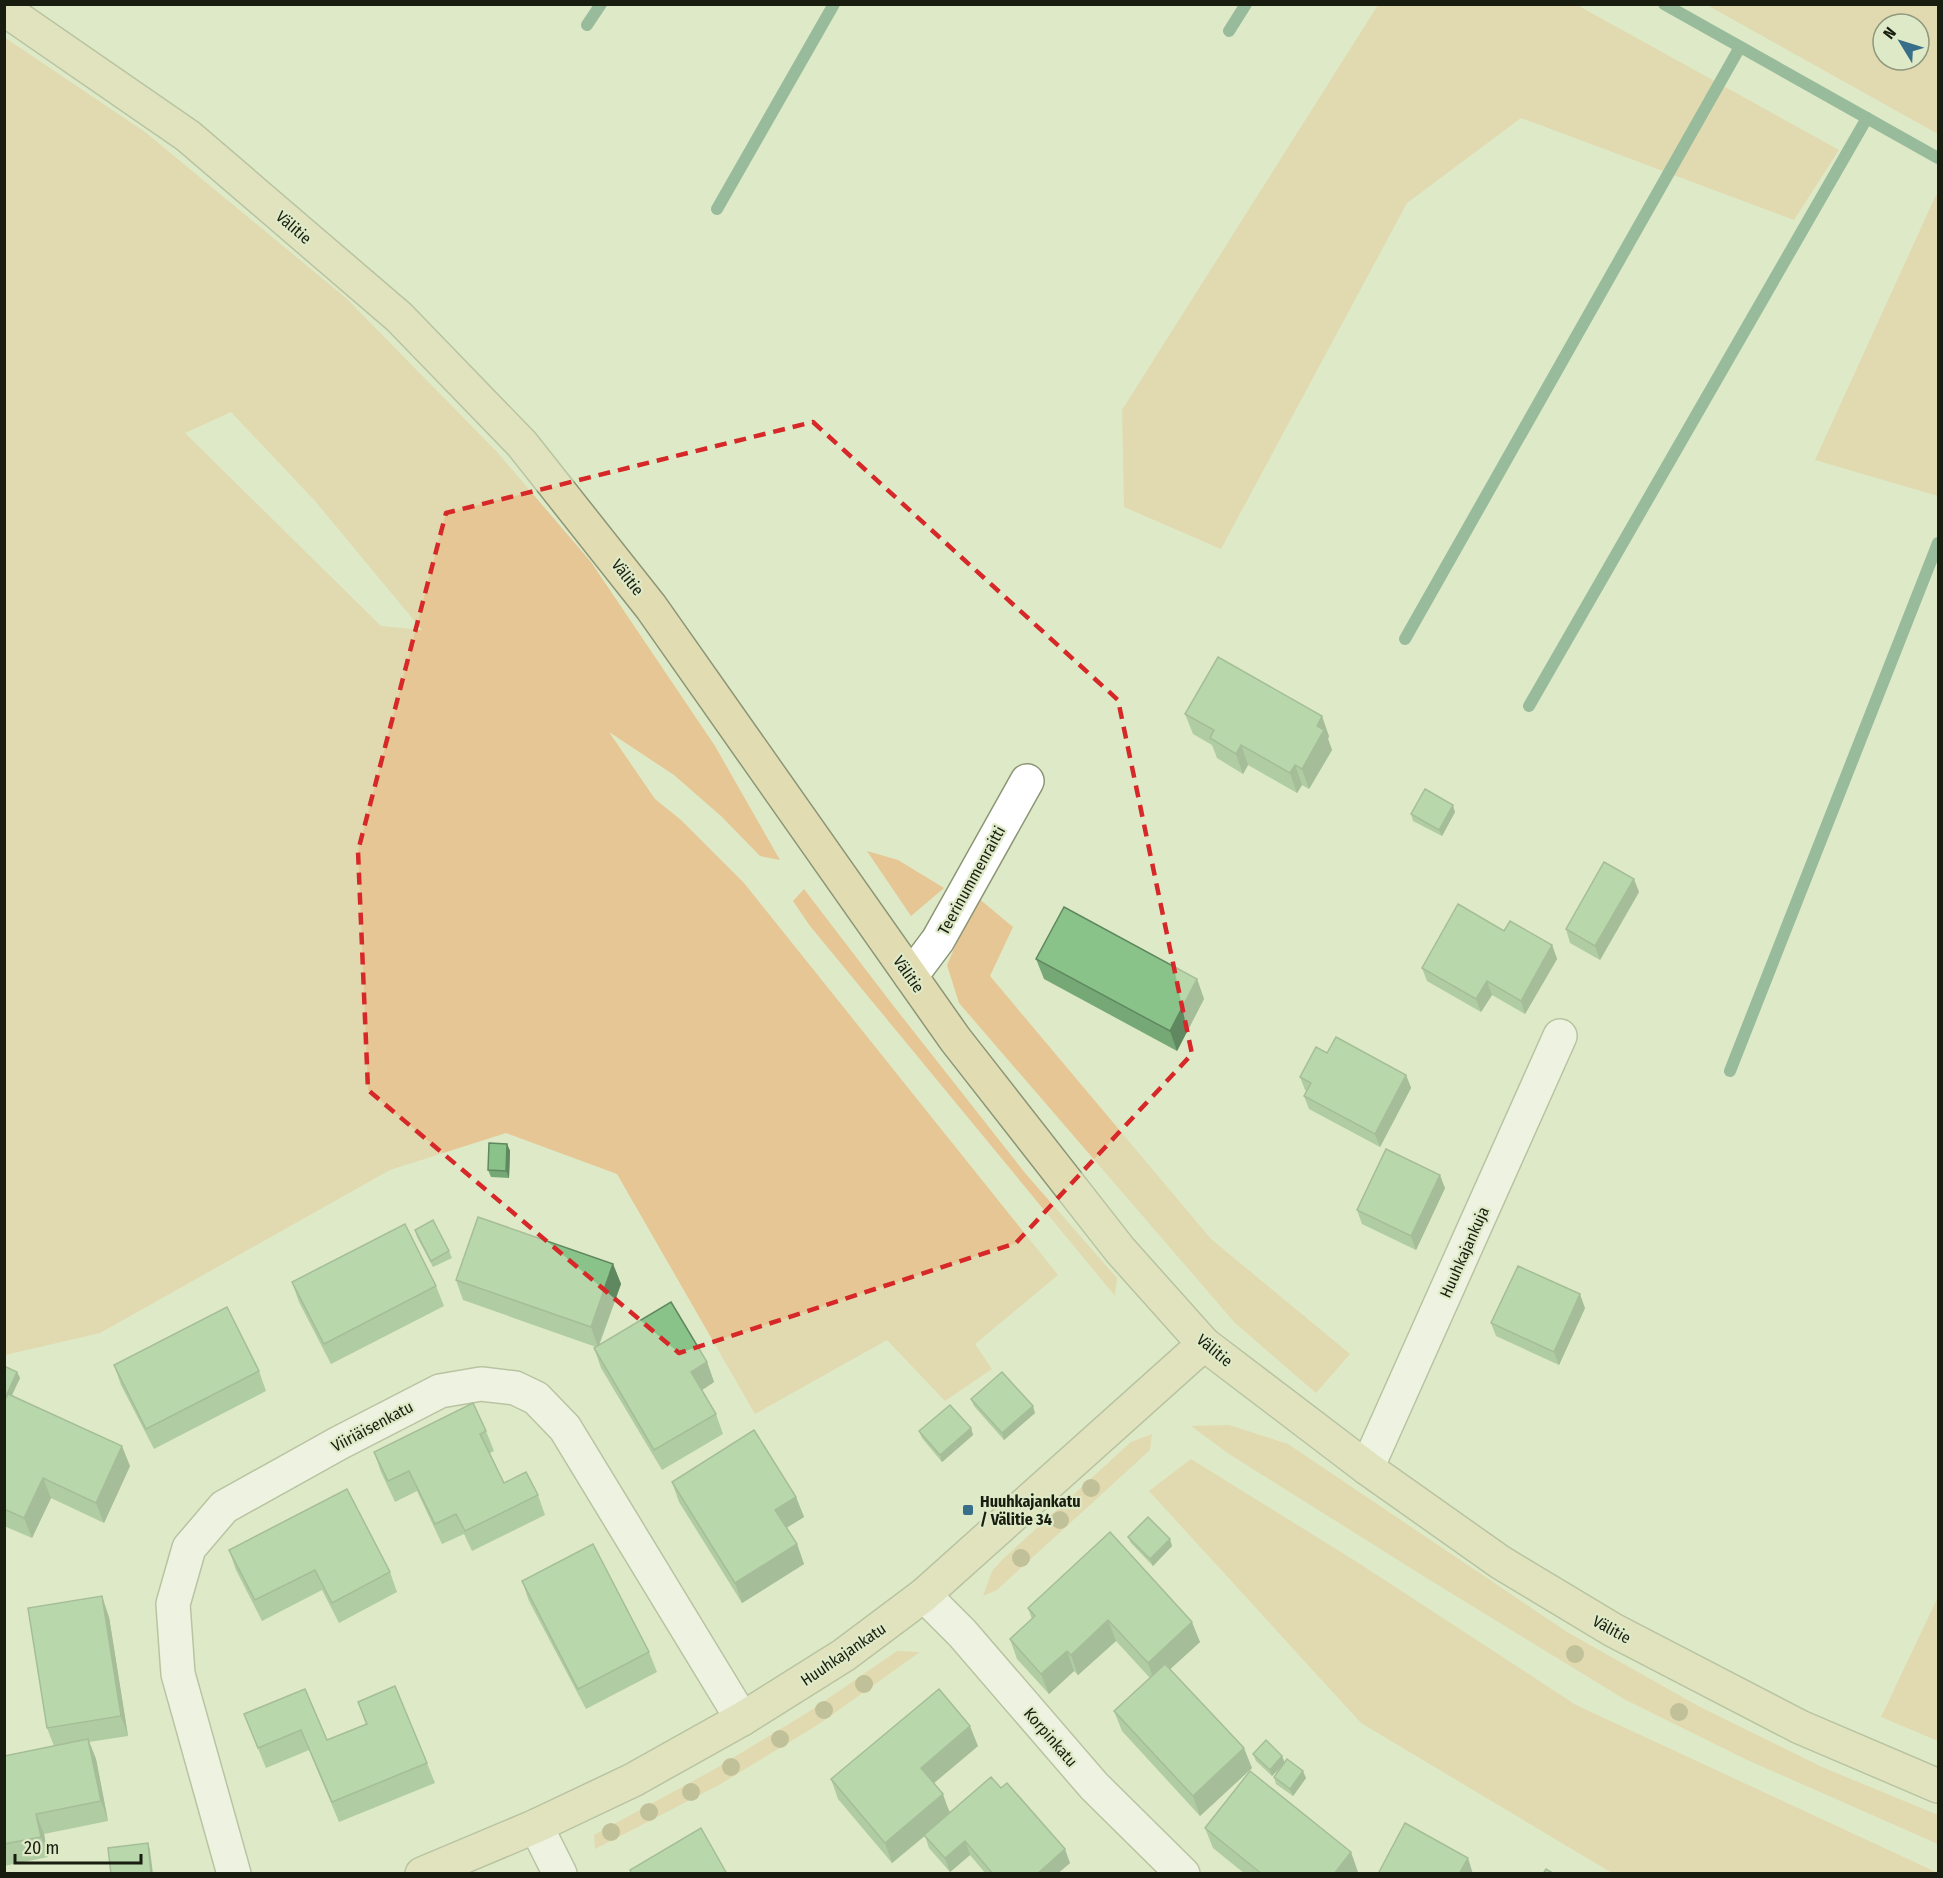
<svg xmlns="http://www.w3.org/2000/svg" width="1943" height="1878" viewBox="0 0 1943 1878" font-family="'Fira Sans Condensed',sans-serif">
  <rect width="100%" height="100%" fill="#deeac7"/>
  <g fill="#e5c694" fill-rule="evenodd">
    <path d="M1378,5H1577L1839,150L1794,220L1521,118L1407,203L1221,549L1124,507L1122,410Z"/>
    <path d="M1707,5H1938V134ZM1883,24H1919V60H1883Z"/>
    <path d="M4,37L145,132L346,298L497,452L591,562L715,746L780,860L760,856L721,816L674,775L609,732L655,799L681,820L744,883L1058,1275L975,1344L992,1369L945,1401L887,1340L755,1414L617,1174L506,1133L390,1170L100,1333L5,1355ZM231,412L315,501L422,630L381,626L185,433Z"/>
    <path d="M1936,195L1938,196V496L1815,460Z"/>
    <path d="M867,851L898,860L944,888L911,916Z"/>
    <path d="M804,889L892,1004L1025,1173L1117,1278L1115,1296L810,926L793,901Z"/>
    <path d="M977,897L1013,927L990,976L1211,1239L1350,1354L1316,1393L1235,1323L959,1003L947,965Z"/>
    <path d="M1229,1425L1288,1444L1567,1632L1700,1707L1822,1767L1938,1815V1844L1745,1759L1624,1699L1433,1582L1229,1454L1191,1426Z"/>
    <path d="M1152,1434L1150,1450L997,1590L983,1596L992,1571L1003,1559L1131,1442Z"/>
    <path d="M1191,1459L1357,1562L1576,1705L1938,1873H1612L1361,1723L1149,1491Z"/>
    <path d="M1938,1597V1741L1881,1717Z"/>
    <path d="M897,1651L920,1652L819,1724L719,1785L595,1849L594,1835L713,1770L810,1711Z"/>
  </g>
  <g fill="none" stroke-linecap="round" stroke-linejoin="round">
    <g stroke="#438468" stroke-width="12">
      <path d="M1664,4L1938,158"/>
      <path d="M587,25L601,4"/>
      <path d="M1229,31L1246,4"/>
      <path d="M717,209L834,4"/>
      <path d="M1405,639L1740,47"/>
      <path d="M1529,706L1867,118"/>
      <path d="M1730,1071L1938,543"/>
    </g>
    <g stroke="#8c9676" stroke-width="36">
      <g id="street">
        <path d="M911,976L938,940L1027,781"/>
        <path d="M1367,1468L1560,1036"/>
        <path d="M924,1595L962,1633L1094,1786L1183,1874"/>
        <path d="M536,1826L560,1874"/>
        <path d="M234,1874L178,1674L173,1604L189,1548L224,1507L339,1443L440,1391L481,1384L515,1388L536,1398L565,1428L742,1719"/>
      </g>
    </g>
    <g stroke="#8c9676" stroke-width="36">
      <g id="secondary">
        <path d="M4,9L188,136L399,317L522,444L651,607L955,1039L1120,1250L1204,1344L1367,1468L1500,1562L1613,1630L1800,1727L1938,1786"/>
        <path d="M422,1874L536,1826L633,1780L742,1719L844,1655L924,1595L1204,1344"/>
      </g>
    </g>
    <use href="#street" stroke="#fff" stroke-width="33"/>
    <use href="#secondary" stroke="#e2dcb2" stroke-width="33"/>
  </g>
  <g fill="#9b9062">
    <circle cx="1091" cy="1488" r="9"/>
    <circle cx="1060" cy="1520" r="9"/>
    <circle cx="1021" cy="1558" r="9"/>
    <circle cx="1575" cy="1654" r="9"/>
    <circle cx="864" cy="1684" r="9"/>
    <circle cx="824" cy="1710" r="9"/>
    <circle cx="1679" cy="1712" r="9"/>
    <circle cx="780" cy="1739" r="9"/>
    <circle cx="731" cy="1767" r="9"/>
    <circle cx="691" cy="1792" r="9"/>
    <circle cx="649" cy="1812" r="9"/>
    <circle cx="611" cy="1832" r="9"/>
  </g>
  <g fill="#76a876">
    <path d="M1185,714L1329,736L1328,739L1332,750L1309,789L1302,785L1297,793L1248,765L1243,774L1217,758L1212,745L1193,734Z"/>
    <path d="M1455,812L1442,836L1413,821L1411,814Z"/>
    <path d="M1639,892L1600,960L1570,943L1566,929Z"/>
    <path d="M1504,931L1552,945L1557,959L1525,1014L1492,995L1481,1012L1427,981L1422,968Z"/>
    <path d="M1036,959L1197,979L1204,999L1177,1051L1044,979Z"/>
    <path d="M1327,1053L1406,1075L1411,1088L1380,1147L1309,1109L1304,1096L1307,1091L1305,1090L1300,1077Z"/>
    <path d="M507,1144L510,1151L509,1178L491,1177L488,1170Z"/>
    <path d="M1445,1188L1416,1250L1362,1224L1357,1210Z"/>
    <path d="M415,1230L449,1251L452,1258L433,1267L417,1237Z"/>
    <path d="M613,1264L621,1284L599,1346L707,1362L714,1382L702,1390L716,1414L723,1434L662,1470L601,1368L594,1348L596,1347L463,1300L456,1280Z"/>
    <path d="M292,1282L436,1286L444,1306L331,1364L299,1302Z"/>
    <path d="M1585,1308L1559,1365L1496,1336L1491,1323Z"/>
    <path d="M114,1365L259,1371L266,1391L154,1449L121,1385Z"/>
    <path d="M4,1366L17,1372L20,1378L12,1395L130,1466L104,1523L51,1498L32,1538L4,1526V1402L6,1399H4Z"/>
    <path d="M971,1399L1035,1413L1004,1440L974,1406Z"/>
    <path d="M971,1428L973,1435L942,1462L922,1438L919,1431Z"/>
    <path d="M486,1431L494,1451L490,1453L504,1483L538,1495L545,1515L472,1551L464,1534L442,1544L417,1491L395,1502L381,1472L374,1452Z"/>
    <path d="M672,1482L796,1497L804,1517L786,1528L797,1544L804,1564L742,1603L679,1502Z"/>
    <path d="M1110,1532L1200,1642L1170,1669L1252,1768L1200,1816L1122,1731L1114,1711L1150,1678L1116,1641L1078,1675L1074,1671L1049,1694L1017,1659L1010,1639L1032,1619L1028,1608Z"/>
    <path d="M1128,1537L1172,1546L1153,1566L1131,1543Z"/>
    <path d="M229,1550L390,1572L397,1592L339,1623L322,1590L262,1621L236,1570Z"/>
    <path d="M522,1581L649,1652L657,1672L586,1709L529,1601Z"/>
    <path d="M109,1617L128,1736L89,1742L96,1759L108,1821L44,1834L48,1857L4,1866V1756L54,1746L47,1728Z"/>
    <path d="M305,1689L327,1740L366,1725L358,1702L427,1763L435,1783L339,1822L309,1750L266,1768L244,1714Z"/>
    <path d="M978,1746L934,1783L950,1812L1001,1788L1070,1863L1057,1874H986L970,1855L950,1872L929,1848L925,1836L892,1863L838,1799L831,1779Z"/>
    <path d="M1253,1754L1282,1756L1284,1762L1306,1778L1293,1796L1276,1784L1274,1777L1282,1766L1272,1776L1256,1761Z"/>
    <path d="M1205,1828L1358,1872L1357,1874H1245L1213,1848Z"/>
  </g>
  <g fill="#608860">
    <path d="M1322,716L1329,736L1328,739L1332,750L1309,789L1302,769L1317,726Z"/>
    <path d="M1241,745L1248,765L1243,774L1236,754Z"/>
    <path d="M1295,765L1302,785L1297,793L1290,773Z"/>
    <path d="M1453,805L1455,812L1442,836L1439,830Z"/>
    <path d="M1634,879L1639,892L1600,960L1595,946Z"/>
    <path d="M1552,945L1557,959L1525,1014L1521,1001Z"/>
    <path d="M1197,979L1204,999L1177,1051L1170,1031Z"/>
    <path d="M1487,981L1492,995L1481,1012L1476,999Z"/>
    <path d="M1406,1075L1411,1088L1380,1147L1375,1134Z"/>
    <path d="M507,1144L510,1151L509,1178L506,1171Z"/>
    <path d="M1440,1175L1445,1188L1416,1250L1411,1236Z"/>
    <path d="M613,1264L621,1284L598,1347L591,1327Z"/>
    <path d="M1580,1294L1585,1308L1559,1365L1554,1352Z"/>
    <path d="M707,1362L714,1382L699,1392L691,1372Z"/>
    <path d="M17,1372L20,1378L9,1401L7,1394Z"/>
    <path d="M1033,1406L1035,1413L1004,1440L1002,1433Z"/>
    <path d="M971,1428L973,1435L942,1462L940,1455Z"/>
    <path d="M122,1446L130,1466L104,1523L96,1503Z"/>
    <path d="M43,1478L51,1498L32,1538L24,1518Z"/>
    <path d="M796,1497L804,1517L783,1530L775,1510Z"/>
    <path d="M1170,1539L1172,1546L1153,1566L1150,1559Z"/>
    <path d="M797,1544L804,1564L742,1603L735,1583Z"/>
    <path d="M102,1596L109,1617L128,1736L121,1716Z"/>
    <path d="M1108,1620L1116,1641L1078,1675L1071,1655Z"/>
    <path d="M1192,1622L1200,1642L1155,1683L1148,1663Z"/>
    <path d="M1067,1651L1074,1671L1049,1694L1041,1674Z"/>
    <path d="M970,1726L978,1746L928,1788L921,1768Z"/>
    <path d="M88,1739L96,1759L108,1821L101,1801Z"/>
    <path d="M1244,1748L1252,1768L1200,1816L1193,1796Z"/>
    <path d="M1282,1756L1285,1763L1272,1776L1270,1770Z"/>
    <path d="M1303,1771L1306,1778L1293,1796L1290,1789Z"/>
    <path d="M943,1794L950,1814L892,1863L885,1843Z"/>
    <path d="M36,1814L44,1834L48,1857L41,1837Z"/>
    <path d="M965,1841L970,1855L950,1872L945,1858Z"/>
    <path d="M148,1843L150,1850L153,1874H151Z"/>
    <path d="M1065,1849L1070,1863L1057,1874H1037Z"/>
    <path d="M1351,1852L1358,1872L1357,1874H1334Z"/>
    <path d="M1468,1858L1473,1874H1459Z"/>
  </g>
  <g fill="#89c389" stroke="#608860" stroke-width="1.5">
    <path d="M1218,657L1322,716L1317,726L1324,730L1302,769L1295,765L1290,773L1241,745L1236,754L1210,738L1214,730L1185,714Z"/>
    <path d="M1425,789L1453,805L1439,830L1411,814Z"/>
    <path d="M1604,862L1634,879L1595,946L1566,929Z"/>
    <path d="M1458,904L1504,931L1510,921L1552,945L1521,1001L1487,981L1476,999L1422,968Z"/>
    <path d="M1064,907L1197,979L1170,1031L1036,959Z"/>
    <path d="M1336,1037L1406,1075L1375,1134L1304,1096L1311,1083L1300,1077L1316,1047L1327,1053Z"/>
    <path d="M489,1143L507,1144L506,1171L488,1170Z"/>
    <path d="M1386,1149L1440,1175L1411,1236L1357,1210Z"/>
    <path d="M478,1217L613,1264L591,1327L456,1280Z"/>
    <path d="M433,1220L449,1251L431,1261L415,1230Z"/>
    <path d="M405,1224L436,1286L324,1344L292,1282Z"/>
    <path d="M1518,1266L1580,1294L1554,1352L1491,1323Z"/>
    <path d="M671,1302L707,1362L691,1372L716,1414L654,1450L594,1348Z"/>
    <path d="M227,1307L259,1371L146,1429L114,1365Z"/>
    <path d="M4,1366L17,1372L7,1394L4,1393Z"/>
    <path d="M1002,1372L1033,1406L1002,1433L971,1399Z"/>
    <path d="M8,1394L122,1446L96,1503L43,1478L24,1518L4,1509V1402Z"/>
    <path d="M473,1403L486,1431L480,1434L504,1483L526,1472L538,1495L465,1531L456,1514L435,1524L409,1471L388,1481L374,1452Z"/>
    <path d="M950,1405L971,1428L940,1455L919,1431Z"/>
    <path d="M754,1430L796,1497L775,1510L797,1544L735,1583L672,1482Z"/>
    <path d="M347,1489L390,1572L332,1603L315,1570L255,1600L229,1550Z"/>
    <path d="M1148,1517L1170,1539L1150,1559L1128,1537Z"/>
    <path d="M1110,1532L1192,1622L1148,1663L1108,1620L1071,1655L1067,1651L1041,1674L1010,1639L1035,1616L1028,1608Z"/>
    <path d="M593,1544L649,1652L578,1689L522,1581Z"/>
    <path d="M102,1596L121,1716L47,1728L28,1608Z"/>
    <path d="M1165,1664L1244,1748L1193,1796L1114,1711Z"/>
    <path d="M395,1686L427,1763L332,1802L301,1730L258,1748L244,1714L305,1689L327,1740L367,1724L358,1702Z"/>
    <path d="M939,1689L970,1726L921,1768L943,1794L885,1843L831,1779Z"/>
    <path d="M88,1739L101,1801L36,1814L41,1837L4,1844V1756Z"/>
    <path d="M1266,1740L1282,1756L1270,1770L1253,1754Z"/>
    <path d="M1287,1759L1303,1771L1290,1789L1274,1777Z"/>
    <path d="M1250,1771L1351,1852L1334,1874H1262L1205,1828Z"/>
    <path d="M991,1777L1001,1788L1007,1783L1065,1849L1037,1874H993L965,1841L945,1858L924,1835Z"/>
    <path d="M1405,1823L1468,1858L1459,1874H1378Z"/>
    <path d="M701,1828L727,1874H632L630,1870Z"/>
    <path d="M148,1843L151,1874H111L108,1848Z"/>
    <path d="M1546,1869L1554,1874H1543Z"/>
  </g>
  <path d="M0 0H1943V1878H0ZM813,422L1118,700L1192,1054L1016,1243L679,1353L368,1090L358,851L446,513Z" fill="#deeac7" fill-opacity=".55" fill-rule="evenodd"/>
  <path fill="none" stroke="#d62828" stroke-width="4.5" stroke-dasharray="12 8" stroke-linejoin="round" d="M813,422L1118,700L1192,1054L1016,1243L679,1353L368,1090L358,851L446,513Z"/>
  <rect fill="#376e89" stroke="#deeac7" stroke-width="2" x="962" y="1504" width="12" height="12" rx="3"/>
  <g text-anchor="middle" stroke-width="4.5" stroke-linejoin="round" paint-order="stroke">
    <g font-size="16" fill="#191d10" stroke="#deeac7">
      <text transform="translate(294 227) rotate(41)" y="6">Välitie</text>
      <text transform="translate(628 577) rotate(52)" y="6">Välitie</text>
      <text transform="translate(971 880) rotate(-61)" y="6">Teerinummenraitti</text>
      <text transform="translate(909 974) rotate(55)" y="6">Välitie</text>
      <text transform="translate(1464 1252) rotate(-66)" y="6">Huuhkajankuja</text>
      <text transform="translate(1215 1350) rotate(40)" y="6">Välitie</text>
      <text transform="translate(372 1426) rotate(-28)" y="6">Viiriäisenkatu</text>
      <text transform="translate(1612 1629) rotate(29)" y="6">Välitie</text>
      <text transform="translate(843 1654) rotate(-34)" y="6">Huuhkajankatu</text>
      <text transform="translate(1051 1737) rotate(49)" y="6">Korpinkatu</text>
    </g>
    <g font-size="16" font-weight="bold" fill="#191d10" stroke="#deeac7" text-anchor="start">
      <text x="980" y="1507">Huuhkajankatu<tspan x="980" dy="18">/ Välitie 34</tspan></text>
    </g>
  </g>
  <rect width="1943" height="1878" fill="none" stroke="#191d10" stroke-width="12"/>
  <g transform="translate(1901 42) rotate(308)"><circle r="28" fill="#deeac7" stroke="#8f987e" stroke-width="1.5"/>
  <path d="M0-4.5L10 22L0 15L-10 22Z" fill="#376e89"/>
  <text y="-9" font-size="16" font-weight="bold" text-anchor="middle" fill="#191d10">N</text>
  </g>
  <path d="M15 1854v9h126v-9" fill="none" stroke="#191d10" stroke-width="3"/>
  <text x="24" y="1854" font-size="18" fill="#191d10" stroke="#deeac7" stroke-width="4.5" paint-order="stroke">20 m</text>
</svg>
